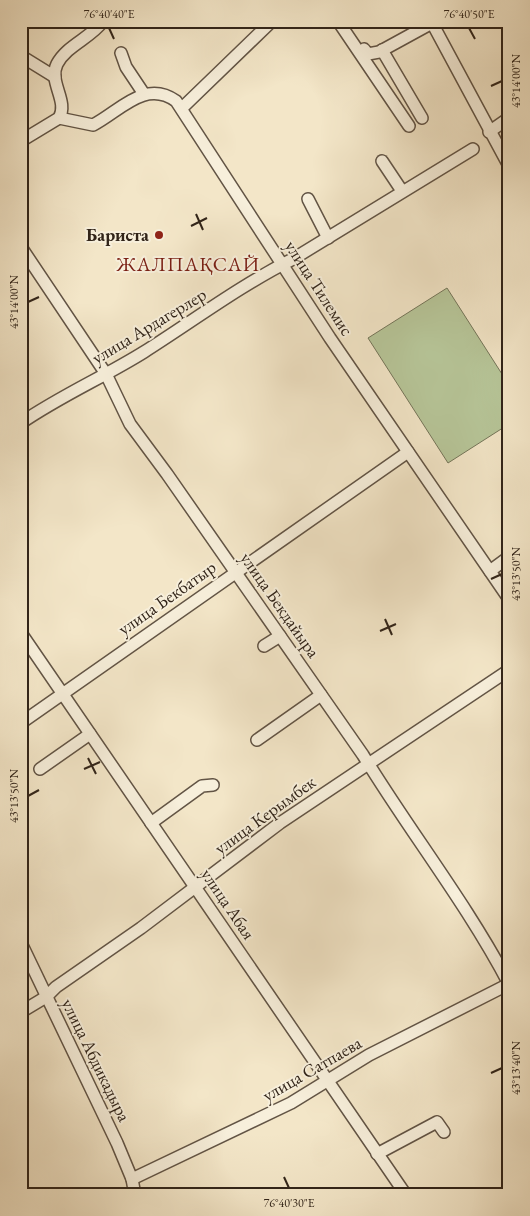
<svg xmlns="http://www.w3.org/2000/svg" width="530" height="1216" viewBox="0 0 530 1216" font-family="'EB Garamond',serif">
  <rect width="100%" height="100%" fill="#f3e6c8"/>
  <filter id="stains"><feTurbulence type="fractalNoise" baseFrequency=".004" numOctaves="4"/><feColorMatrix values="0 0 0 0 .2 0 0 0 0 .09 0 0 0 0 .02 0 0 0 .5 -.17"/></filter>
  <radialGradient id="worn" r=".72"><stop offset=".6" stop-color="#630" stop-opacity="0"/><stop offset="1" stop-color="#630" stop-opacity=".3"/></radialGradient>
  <path fill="#b7c699" stroke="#747559" d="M447,288L509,385V424L448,463L368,338Z"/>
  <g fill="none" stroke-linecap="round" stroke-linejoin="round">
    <g stroke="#625445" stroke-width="14">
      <g id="minor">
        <path d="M338,21L409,126"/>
        <path d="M431,21L509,166"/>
        <path d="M364,49L368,54L379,52L432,23"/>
        <path d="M382,50L422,118"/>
        <path d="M121,53L126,67L144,94"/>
        <path d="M21,56L55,77"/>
        <path d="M182,108L272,21"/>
        <path d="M59,118L93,125C120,111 145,79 176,101L330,338L509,599"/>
        <path d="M489,132L509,118"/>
        <path d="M21,141L59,118C69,101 48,82 57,64C67,45 91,38 103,21"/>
        <path d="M382,161L402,191"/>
        <path d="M308,199L328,238"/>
        <path d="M21,247L106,374L130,424L167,474L363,755C410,832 467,904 509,984"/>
        <path d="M21,423C60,396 104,377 144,352C193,321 241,285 293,259L473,149"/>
        <path d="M490,571L509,557"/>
        <path d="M21,633L406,1195"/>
        <path d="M264,646L280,636"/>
        <path d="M21,723L408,452"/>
        <path d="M257,740L321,695"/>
        <path d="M40,769L90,734"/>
        <path d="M151,823L202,786L213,785"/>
        <path d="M21,943L117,1143L132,1179L135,1195"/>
        <path d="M21,1012L46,997L56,987L141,928L280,823L509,670"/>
        <path d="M377,1154L437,1122L444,1132"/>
        <path d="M132,1179L291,1103L369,1055L509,984"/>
      </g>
    </g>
    <use href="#minor" stroke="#f7efdb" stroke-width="11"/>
  </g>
  <path fill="none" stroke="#312419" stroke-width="2" d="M109,28L114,39M469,28L475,39M491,86L502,81M196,214L203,230M191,226L207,218M28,302L39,297M491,579L502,574M385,619L392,635M380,631L396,624M88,758L96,774M84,769L100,762M28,796L39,790M491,1073L502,1068M284,1177L289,1188"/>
  <circle fill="#8f2418" stroke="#f7efdb" stroke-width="2" cx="159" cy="235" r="5"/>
  <g text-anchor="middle" stroke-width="4" stroke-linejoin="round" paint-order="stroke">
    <g font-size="18" font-weight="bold" fill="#312419" stroke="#f7efdb" text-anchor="end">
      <text x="149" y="241">Бариста</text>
    </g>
    <g font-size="18" fill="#312419" stroke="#f7efdb">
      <text transform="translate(319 288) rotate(57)" y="6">улица Тилемис</text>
      <text transform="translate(149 326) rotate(-31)" y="6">улица Ардагерлер</text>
      <text transform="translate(167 598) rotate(-35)" y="6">улица Бекбатыр</text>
      <text transform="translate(280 605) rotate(55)" y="6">улица Бекдайыра</text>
      <text transform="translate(265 815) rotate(-36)" y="6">улица Керымбек</text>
      <text transform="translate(228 904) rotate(56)" y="6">улица Абая</text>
      <text transform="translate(96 1060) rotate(64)" y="6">улица Абдикадыра</text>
      <text transform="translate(312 1069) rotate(-30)" y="6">улица Сатпаева</text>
    </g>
    <g font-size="20" letter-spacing="1" fill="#7a1f14" stroke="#f7efdb">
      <text x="188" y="271">ЖАЛПАҚСАЙ</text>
    </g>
  </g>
  <rect width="530" height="1216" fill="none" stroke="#f3e6c8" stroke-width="55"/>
  <rect x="28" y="28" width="474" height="1160" fill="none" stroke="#312419" stroke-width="2"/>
  <g font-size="12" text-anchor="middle" fill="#312419">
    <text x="109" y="18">76°40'40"E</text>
    <text x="469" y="18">76°40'50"E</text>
    <text transform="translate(516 81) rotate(-90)" y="4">43°14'00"N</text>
    <text transform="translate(14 302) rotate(-90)" y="4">43°14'00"N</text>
    <text transform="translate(516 574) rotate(-90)" y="4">43°13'50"N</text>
    <text transform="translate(14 796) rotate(-90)" y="4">43°13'50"N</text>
    <text transform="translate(516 1068) rotate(-90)" y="4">43°13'40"N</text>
    <text x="289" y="1207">76°40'30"E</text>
  </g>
  <rect width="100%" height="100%" filter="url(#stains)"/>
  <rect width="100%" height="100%" fill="url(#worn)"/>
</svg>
